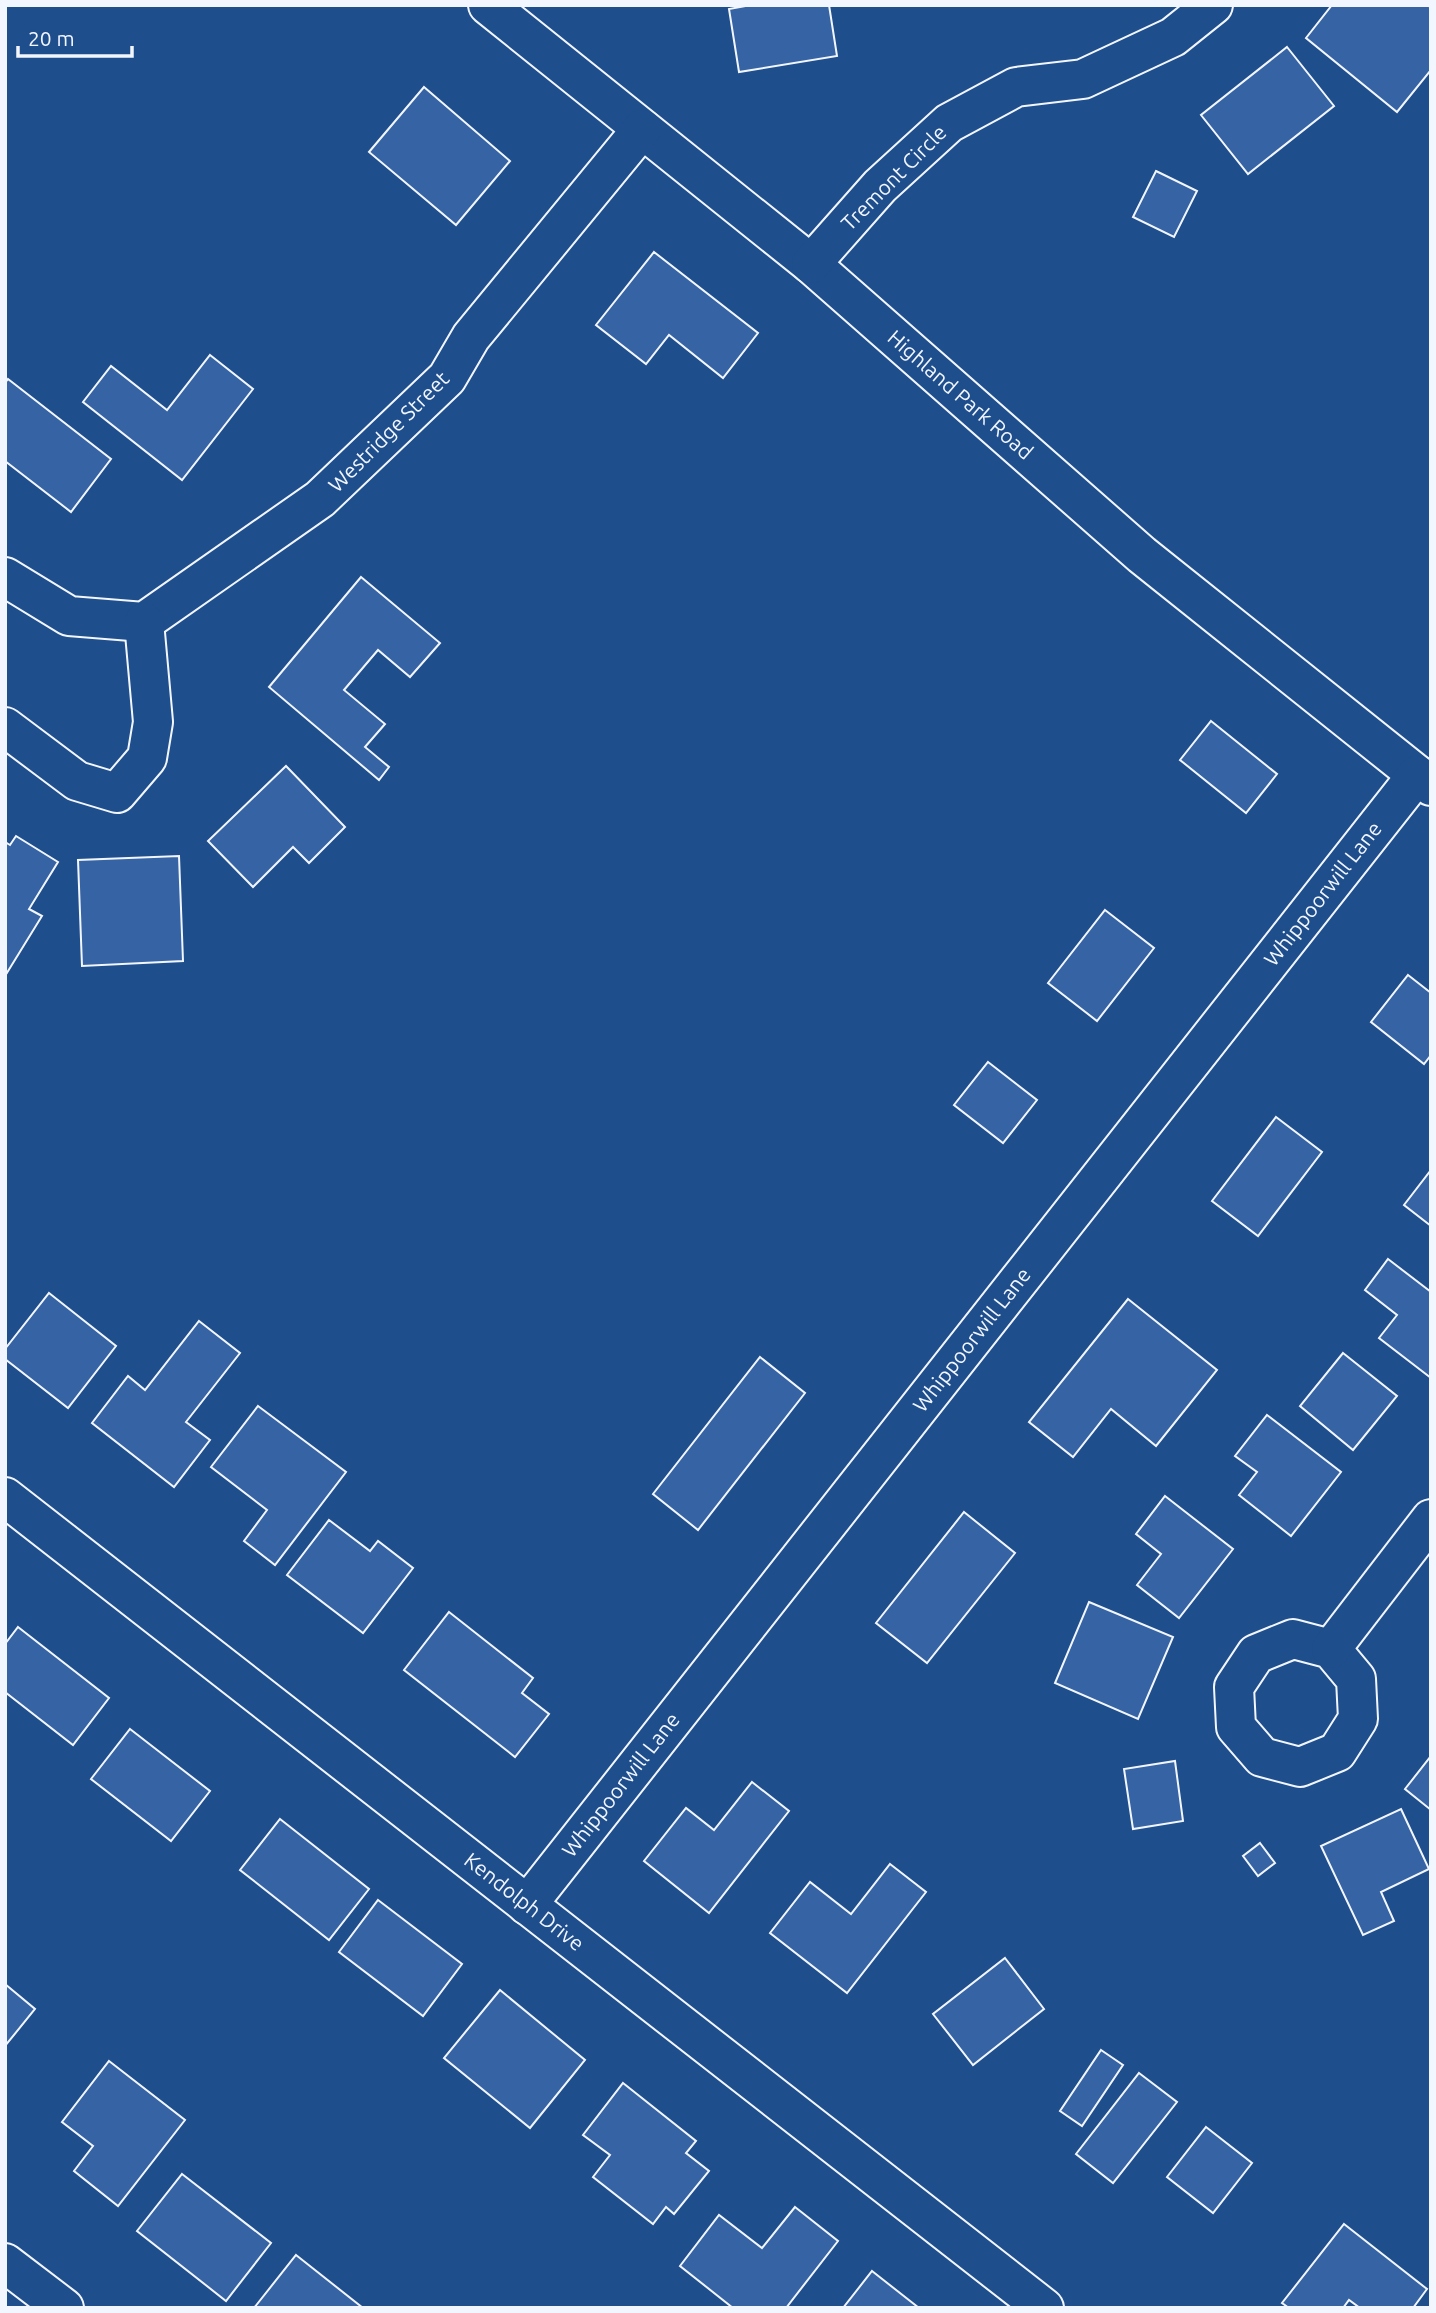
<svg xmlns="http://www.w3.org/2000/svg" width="1436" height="2313" viewBox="0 0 1436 2313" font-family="Ubuntu,sans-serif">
  <rect width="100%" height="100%" fill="#1f4e8c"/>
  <g fill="#3563a3" stroke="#f2f6ff" stroke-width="2">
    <path d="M751,5H829L837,56L739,72L729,9Z"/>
    <path d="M1332,5H1428L1431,8V70L1397,112L1306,38Z"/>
    <path d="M1287,47L1334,106L1248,174L1201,115Z"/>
    <path d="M424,87L510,161L456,225L369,152Z"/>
    <path d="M1156,171L1197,191L1174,237L1133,217Z"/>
    <path d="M654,252L758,333L723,378L669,335L646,364L596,325Z"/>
    <path d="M210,355L253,389L182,480L83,402L111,366L167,410Z"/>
    <path d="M8,379L111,459L71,512L5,461V383Z"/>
    <path d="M361,577L440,643L410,677L378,650L344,690L385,724L365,747L389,767L379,780L269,687Z"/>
    <path d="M1211,721L1277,774L1246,813L1180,760Z"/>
    <path d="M286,766L345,827L309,863L293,847L253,887L208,841Z"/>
    <path d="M16,836L58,862L29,909L42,916L5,976V842L10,845Z"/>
    <path d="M179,856L183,961L82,966L78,860Z"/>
    <path d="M1105,910L1154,948L1097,1021L1048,983Z"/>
    <path d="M1408,975L1431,993V1055L1424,1064L1371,1022Z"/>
    <path d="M988,1062L1037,1100L1003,1143L954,1105Z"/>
    <path d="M1276,1117L1322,1152L1258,1236L1212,1201Z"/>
    <path d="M1431,1170V1226L1404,1205Z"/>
    <path d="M1388,1259L1431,1292V1378L1379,1338L1397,1315L1365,1290Z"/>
    <path d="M49,1293L116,1346L68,1408L5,1359V1349Z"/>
    <path d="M1128,1299L1217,1370L1156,1446L1111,1409L1073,1457L1029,1422Z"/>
    <path d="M199,1321L240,1353L186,1422L210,1440L174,1487L92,1423L128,1376L145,1390Z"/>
    <path d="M1343,1353L1397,1396L1353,1450L1300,1406Z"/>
    <path d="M760,1357L805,1393L698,1530L653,1494Z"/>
    <path d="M258,1406L346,1472L275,1565L244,1541L267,1510L211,1467Z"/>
    <path d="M1267,1415L1341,1472L1291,1536L1239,1495L1257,1472L1235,1456Z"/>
    <path d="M1165,1496L1233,1549L1179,1618L1137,1585L1161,1554L1136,1534Z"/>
    <path d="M964,1512L1015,1553L927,1663L876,1623Z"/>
    <path d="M329,1520L370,1551L378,1541L413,1568L363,1633L287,1575Z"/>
    <path d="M1089,1602L1173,1637L1138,1719L1055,1683Z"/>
    <path d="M449,1612L533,1678L522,1693L549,1714L515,1757L404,1670Z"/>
    <path d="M18,1627L109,1698L73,1745L5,1692V1644Z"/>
    <path d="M130,1729L210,1791L171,1841L91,1779Z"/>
    <path d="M1431,1756V1810L1405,1789Z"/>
    <path d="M1175,1761L1183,1821L1133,1829L1124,1769Z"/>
    <path d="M752,1782L789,1811L709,1913L644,1861L686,1808L714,1830Z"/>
    <path d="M1401,1809L1429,1869L1381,1892L1394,1921L1363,1935L1321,1846Z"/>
    <path d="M280,1819L369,1889L329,1940L240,1870Z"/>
    <path d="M1260,1843L1275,1863L1258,1876L1243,1856Z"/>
    <path d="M890,1864L926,1892L847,1993L770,1933L810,1882L851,1914Z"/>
    <path d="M378,1900L462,1964L423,2016L339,1952Z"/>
    <path d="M1005,1958L1044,2009L973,2065L933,2014Z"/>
    <path d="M5,1984L35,2009L5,2046Z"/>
    <path d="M500,1990L585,2060L530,2128L444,2058Z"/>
    <path d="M1101,2050L1123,2065L1082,2126L1060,2111Z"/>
    <path d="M109,2061L185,2120L118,2206L74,2171L93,2146L62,2122Z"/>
    <path d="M1139,2073L1177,2102L1113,2183L1076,2154Z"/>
    <path d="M623,2083L696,2141L686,2153L709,2171L674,2214L666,2207L653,2224L593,2177L610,2155L583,2135Z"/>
    <path d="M1206,2127L1252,2163L1213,2213L1167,2177Z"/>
    <path d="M182,2174L271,2243L226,2301L137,2231Z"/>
    <path d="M795,2207L838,2241L786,2308H733L680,2266L719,2215L762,2248Z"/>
    <path d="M1344,2224L1427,2289L1413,2308H1360L1349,2300L1343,2308H1289L1282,2303Z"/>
    <path d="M296,2255L363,2308H254Z"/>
    <path d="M872,2271L919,2308H843Z"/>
  </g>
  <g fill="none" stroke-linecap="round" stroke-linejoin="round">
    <g stroke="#f2f6ff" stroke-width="42">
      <g id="minor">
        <path d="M488,5L811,264L1142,555L1431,786"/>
        <path d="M811,264L880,186L949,123L1016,87L1083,79L1173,37L1213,5"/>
        <path d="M5,577L69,616L144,622L320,499L447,378L471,337L642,129"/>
        <path d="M5,727L77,781L117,793L147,758L153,722L144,622"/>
        <path d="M5,1497L1044,2308"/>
        <path d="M1293,1639L1331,1649L1356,1679L1358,1719L1337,1752L1300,1767L1262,1757L1236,1727L1234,1687L1256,1654Z"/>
        <path d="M1331,1649L1431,1519"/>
        <path d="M527,1905L1417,775"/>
        <path d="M5,2263L64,2308"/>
      </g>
    </g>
    <use href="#minor" stroke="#1f4e8c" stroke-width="38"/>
  </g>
  <g text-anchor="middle" stroke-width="5" stroke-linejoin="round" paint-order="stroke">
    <g font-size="21" fill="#f2f6ff" stroke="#1f4e8c">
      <text transform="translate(894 178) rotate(-45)" y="7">Tremont Circle</text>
      <text transform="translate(960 395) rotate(41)" y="7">Highland Park Road</text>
      <text transform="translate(389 432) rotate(-45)" y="7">Westridge Street</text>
      <text transform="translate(1323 894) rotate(-52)" y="7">Whippoorwill Lane</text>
      <text transform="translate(972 1340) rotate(-52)" y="7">Whippoorwill Lane</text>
      <text transform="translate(621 1785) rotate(-52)" y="7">Whippoorwill Lane</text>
      <text transform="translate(524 1902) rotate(38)" y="7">Kendolph Drive</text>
    </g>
  </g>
  <rect width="1436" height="2313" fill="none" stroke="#f2f6ff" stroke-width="14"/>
  <path d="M18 46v10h114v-10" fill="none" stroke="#f2f6ff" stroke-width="3.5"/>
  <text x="28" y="46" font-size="21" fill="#f2f6ff" stroke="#1f4e8c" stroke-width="5" paint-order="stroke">20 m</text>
</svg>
